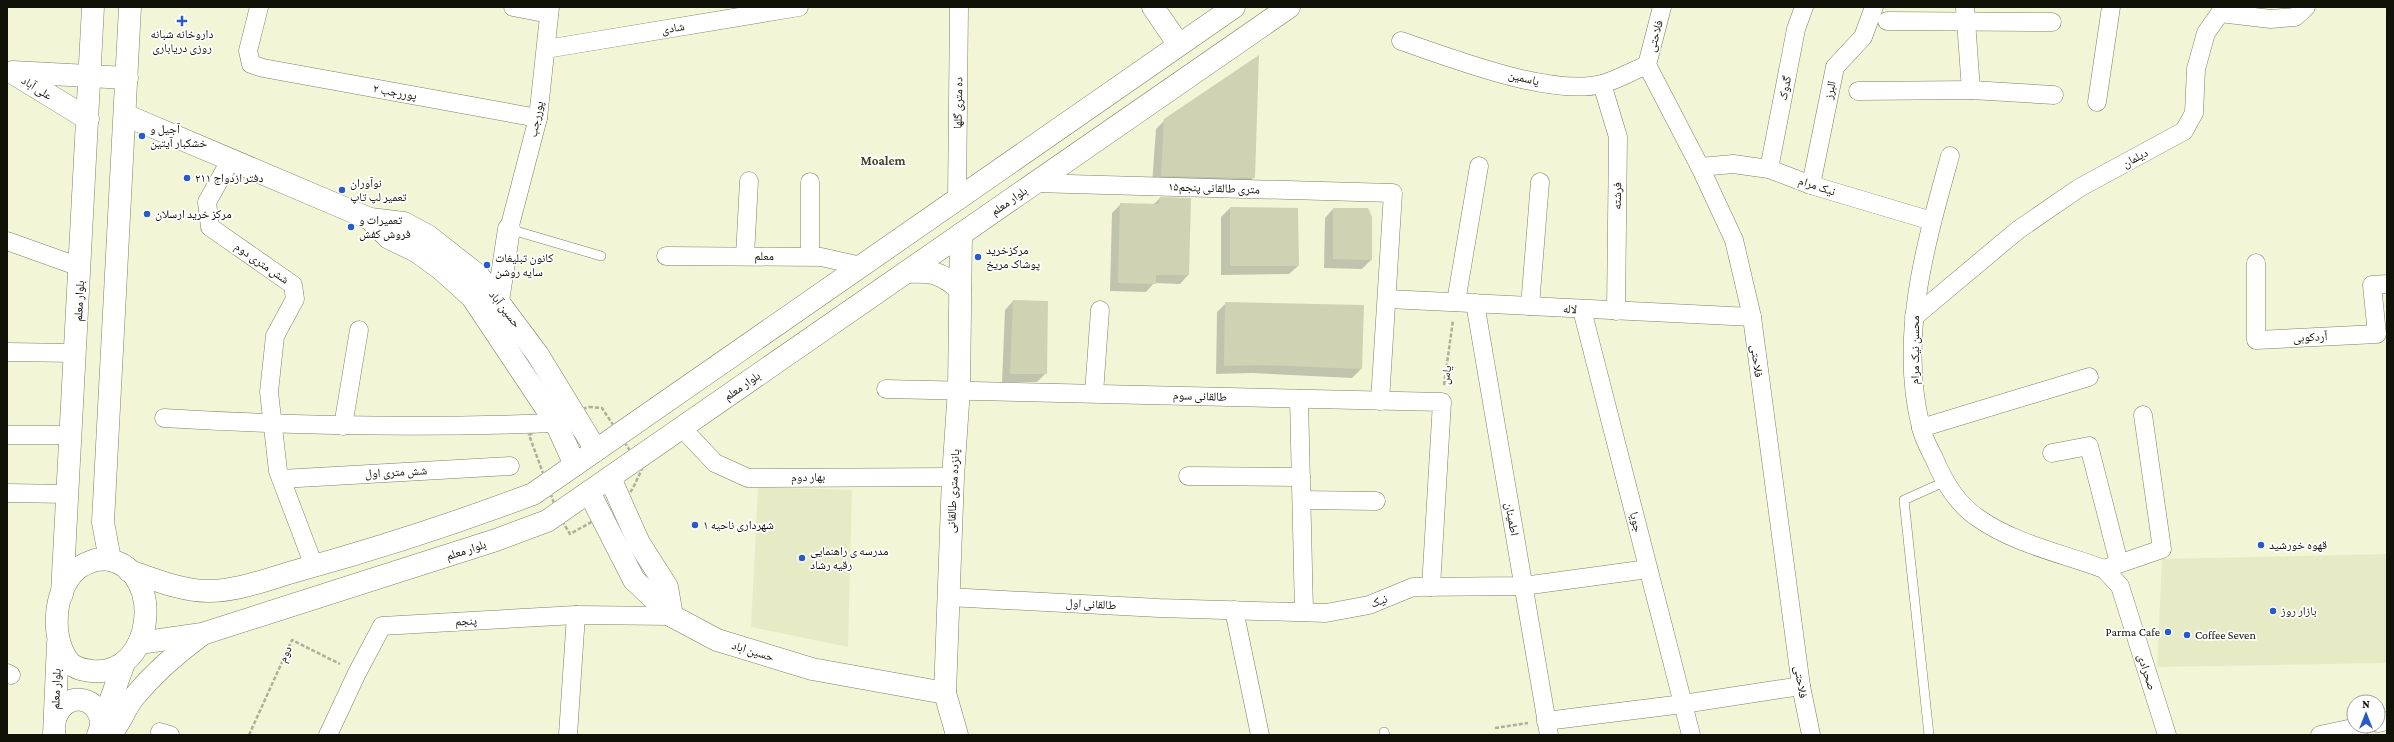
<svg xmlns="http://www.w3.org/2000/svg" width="2394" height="742" viewBox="0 0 2394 742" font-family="'Crimson Pro','Noto Naskh Arabic',serif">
  <rect width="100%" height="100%" fill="#f2f6d7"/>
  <g fill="#e7ebc5">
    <path d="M758,487L852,490L848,647L751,627Z"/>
    <path d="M2387,554V663L2157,667L2162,559Z"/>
  </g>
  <g fill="#0003">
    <path d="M1165,120L1254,177L1246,186L1152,184L1156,129Z"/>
    <path d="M1160,198L1188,275L1180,284L1154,283L1146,292L1110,291L1112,213L1121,204L1153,205Z"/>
    <path d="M1230,208L1297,209L1298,266L1289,274L1221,275V217Z"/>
    <path d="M1333,209L1371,217V260L1362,269L1324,268L1325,218Z"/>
    <path d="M1013,301L1046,373L1037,382H1002L1005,310Z"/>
    <path d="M1226,303L1361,369L1352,378L1252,373L1216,374L1217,312Z"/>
  </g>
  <g fill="#cfd3b4">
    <path d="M1259,55L1255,178L1161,176L1164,119Z"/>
    <path d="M1160,197L1191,198L1189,275H1156V284L1118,283L1120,203L1159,204Z"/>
    <path d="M1230,207L1298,208L1299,266H1230Z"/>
    <path d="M1333,208H1368L1372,217V260L1333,259Z"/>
    <path d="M1013,300L1048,301L1047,374H1010Z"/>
    <path d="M1225,302L1364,305L1362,369L1261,365L1224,366Z"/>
  </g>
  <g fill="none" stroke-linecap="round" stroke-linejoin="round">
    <g stroke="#7d8064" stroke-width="10">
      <g id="lane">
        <path d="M509,229L601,256"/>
        <path d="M1384,732L1385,735"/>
        <path d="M1929,735L1904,500L1944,482"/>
      </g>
    </g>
    <g stroke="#7d8064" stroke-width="19">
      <g id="street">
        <path d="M259,7L248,51L251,64L263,68L538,118"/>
        <path d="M513,7L549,14"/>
        <path d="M1662,7L1647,65L1700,167L1734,240L1752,317L1801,686L1811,735"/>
        <path d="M1965,7L1971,90"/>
        <path d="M1887,21L2052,22"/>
        <path d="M1401,41C1452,58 1550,97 1602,84C1617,80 1632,71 1647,65"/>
        <path d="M546,49L799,7"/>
        <path d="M1602,84L1618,137L1616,311"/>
        <path d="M1858,91L1971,90L2054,95"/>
        <path d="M2097,102L2111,7"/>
        <path d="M1950,156C1926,243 1898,337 1921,427C1923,438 1929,448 1934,458C1943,480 1957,504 1978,518C2015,544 2061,553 2104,569L2120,586L2167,735"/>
        <path d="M230,161L207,202L210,227L293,285L295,299L275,336L269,392L278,471L314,566"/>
        <path d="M1700,167L1733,164L1769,169L1811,185L1932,221"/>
        <path d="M1769,169L1796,29L1804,7"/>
        <path d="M810,182V256"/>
        <path d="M1034,183L1393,193L1380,401"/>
        <path d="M1811,185L1835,67L1863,37L1874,7"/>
        <path d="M957,199L959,7"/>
        <path d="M509,229L538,118L550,7"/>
        <path d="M7,241L80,267"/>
        <path d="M666,256L821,257L861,266"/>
        <path d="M745,256L749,181"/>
        <path d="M2256,263V340L2377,334L2372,285L2387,284"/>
        <path d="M1388,299L1752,317"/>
        <path d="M1456,302L1479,166"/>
        <path d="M1475,303L1549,735"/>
        <path d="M1530,306L1540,182"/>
        <path d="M1582,310L1691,735"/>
        <path d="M1914,317L2018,230L2079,188L2184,131L2194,113L2196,69L2206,33L2220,13L2271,19L2295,17L2306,7"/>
        <path d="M7,352L76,353"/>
        <path d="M886,389L1442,402L1431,587"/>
        <path d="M1094,393L1100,310"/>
        <path d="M1299,399L1304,612"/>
        <path d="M164,418C295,426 425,428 556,423"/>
        <path d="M343,426L359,330"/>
        <path d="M682,428L715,463L748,478L953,477"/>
        <path d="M1921,428L2089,377"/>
        <path d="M7,435H71"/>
        <path d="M2052,453L2089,446L2119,563"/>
        <path d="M1188,476L1301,477"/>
        <path d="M281,479L510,466"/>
        <path d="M7,493L68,494"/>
        <path d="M1302,500L1376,501"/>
        <path d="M2104,569L2162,549L2143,415"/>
        <path d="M948,597L1159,608L1326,613L1369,605L1413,587L1523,586L1648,569"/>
        <path d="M1234,610L1260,735"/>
        <path d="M7,673L11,675"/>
        <path d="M1546,721L1683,704L1801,686"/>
        <path d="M2378,723L2387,721"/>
        <path d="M160,732L170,735"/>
        <path d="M328,735L357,673L382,626L576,615L672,616"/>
        <path d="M568,735L576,615"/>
        <path d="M2320,735L2362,726"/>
      </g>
    </g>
    <g stroke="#7d8064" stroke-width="23">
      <g id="secondary">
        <path d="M1153,7L1179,45"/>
        <path d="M12,72L127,78"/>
        <path d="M13,73L88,119"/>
        <path d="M125,115L370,219L404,223L428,236L479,276L538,355L596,450"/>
        <path d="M370,219L389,238L416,251L441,269L472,297L556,423L575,465"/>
        <path d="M907,272C932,271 940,272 960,289"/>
        <path d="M493,308L498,301L509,229"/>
        <path d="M610,478L639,543L667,587L672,616"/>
        <path d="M589,492L634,580L672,616L717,640L812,669L945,693"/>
        <path d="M957,735L945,693L953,477L959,389L961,234"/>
      </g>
    </g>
    <g stroke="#7d8064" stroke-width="23">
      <g id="primary">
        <path d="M95,560C99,560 105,559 110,560C165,572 154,677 92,671C84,670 76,669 70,663C50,640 53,591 76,570C81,565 88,563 95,560Z"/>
        <path d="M110,560L103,522L130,7"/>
        <path d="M129,571C154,579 181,591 208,591C238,591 268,579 296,571C376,549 456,523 533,494L1234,7"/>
        <path d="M62,594L93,7"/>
        <path d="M139,643L202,634L496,540L547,521L1289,7"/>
        <path d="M55,720C64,689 102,695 101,727"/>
        <path d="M54,735L58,643"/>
        <path d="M98,735L124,663"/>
        <path d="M109,735C121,724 124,709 134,697C153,674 177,653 200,636"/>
      </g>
    </g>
    <g stroke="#aeb198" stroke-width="2.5" stroke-dasharray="4 2" stroke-linecap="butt">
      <path d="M1444,385L1453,320"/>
      <path d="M589,407L602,408L642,469L633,488L622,505L570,534L558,514L529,435C549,426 568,413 589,407Z"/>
      <path d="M1495,728L1528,723"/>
      <path d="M249,735L292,640L340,664"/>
    </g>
    <use href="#lane" stroke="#fff" stroke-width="9"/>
    <use href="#street" stroke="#fff" stroke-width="18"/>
    <use href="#secondary" stroke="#fff" stroke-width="22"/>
    <use href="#primary" stroke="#fff" stroke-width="22"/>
  </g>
  <g fill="#285bc9" stroke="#fff" stroke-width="1.5">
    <path d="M180 15h4v4h4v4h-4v4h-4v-4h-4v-4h4z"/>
    <circle cx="142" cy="136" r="4"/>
    <circle cx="187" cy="178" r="4"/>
    <circle cx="342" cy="190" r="4"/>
    <circle cx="147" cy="214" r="4"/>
    <circle cx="351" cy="227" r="4"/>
    <circle cx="978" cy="257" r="4"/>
    <circle cx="487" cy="265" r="4"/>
    <circle cx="695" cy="525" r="4"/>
    <circle cx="2261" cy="545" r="4"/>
    <circle cx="802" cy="558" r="4"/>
    <circle cx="2273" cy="611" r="4"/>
    <circle cx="2168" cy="632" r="4"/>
    <circle cx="2187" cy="635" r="4"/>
  </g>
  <g text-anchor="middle" stroke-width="3.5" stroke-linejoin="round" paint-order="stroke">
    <g font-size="12" fill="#101107" stroke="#fff">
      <text transform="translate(673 28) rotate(-9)" y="4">شادی</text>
      <text transform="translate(1655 36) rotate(-75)" y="4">فلاحتی</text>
      <text transform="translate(1524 78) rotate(13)" y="4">یاسمین</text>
      <text transform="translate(37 88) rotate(32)" y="4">علی آباد</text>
      <text transform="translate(1785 88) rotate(-79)" y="4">گدوک</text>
      <text transform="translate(1830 90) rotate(-78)" y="4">البرز</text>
      <text transform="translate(395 92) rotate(10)" y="4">پوررجب ۲</text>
      <text transform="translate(958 103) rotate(-89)" y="4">ده متری گلها</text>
      <text transform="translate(536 119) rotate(-79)" y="4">پوررجب</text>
      <text transform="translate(2135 158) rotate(-28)" y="4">دیلمان</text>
      <text transform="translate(1817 186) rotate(18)" y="4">نیک مرام</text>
      <text transform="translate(1214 188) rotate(2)" y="4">۱۵متری طالقانی پنجم</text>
      <text transform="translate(1617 196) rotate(-89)" y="4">فرشته</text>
      <text transform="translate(1009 201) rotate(-35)" y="4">بلوار معلم</text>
      <text x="764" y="260">معلم</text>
      <text transform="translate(262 263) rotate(35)" y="4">شش متری دوم</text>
      <text transform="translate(79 301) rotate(-87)" y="4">بلوار معلم</text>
      <text transform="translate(505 309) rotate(52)" y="4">حسین آباد</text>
      <text transform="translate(1570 309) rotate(4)" y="4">لاله</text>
      <text transform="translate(2310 337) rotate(-3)" y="4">آردکوبی</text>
      <text transform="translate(1915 350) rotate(-90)" y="4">محسن نیک مرام</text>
      <text transform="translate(1757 361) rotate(83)" y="4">فلاحتی</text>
      <text transform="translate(1446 375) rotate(-82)" y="4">یاس</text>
      <text transform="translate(742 386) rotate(-35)" y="4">بلوار معلم</text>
      <text transform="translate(1200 396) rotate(2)" y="4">طالقانی سوم</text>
      <text transform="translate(396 472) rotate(-3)" y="4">شش متری اول</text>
      <text transform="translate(808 477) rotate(-1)" y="4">بهار دوم</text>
      <text transform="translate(953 491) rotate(-87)" y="4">پانزده متری طالقانی</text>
      <text transform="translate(1512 519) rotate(80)" y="4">اطمینان</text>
      <text transform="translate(1636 522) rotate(76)" y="4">جویا</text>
      <text transform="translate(466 550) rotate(-18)" y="4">بلوار معلم</text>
      <text transform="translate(1379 601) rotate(-21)" y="4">نیک</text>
      <text transform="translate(1091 604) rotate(3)" y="4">طالقانی اول</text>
      <text transform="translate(466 621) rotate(-3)" y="4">پنجم</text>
      <text transform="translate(753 651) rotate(17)" y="4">حسین اباد</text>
      <text transform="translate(285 654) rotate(-66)" y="4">دوم</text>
      <text transform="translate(2147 672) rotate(72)" y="4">صحرادی</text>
      <text transform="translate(1801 682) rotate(81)" y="4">فلاحتی</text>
      <text transform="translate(56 689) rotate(-88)" y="4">بلوار معلم</text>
    </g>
    <g font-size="12" fill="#101107" stroke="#fff" text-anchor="start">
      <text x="182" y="38" text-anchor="middle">داروخانه شبانه<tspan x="182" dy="14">روزی دریاباری</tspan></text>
      <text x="150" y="133">آجیل و<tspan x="150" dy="14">خشکبار آیتین</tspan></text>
      <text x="195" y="182">دفتر ازدواج ۲۱۱</text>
      <text x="350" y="187">نوآوران<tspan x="350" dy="14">تعمیر لپ تاپ</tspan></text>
      <text x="155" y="218">مرکز خرید ارسلان</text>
      <text x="359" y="224">تعمیرات و<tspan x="359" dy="14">فروش کفش</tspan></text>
      <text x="986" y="254">مرکزخرید<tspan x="986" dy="14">پوشاک مریخ</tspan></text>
      <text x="495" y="262">کانون تبلیغات<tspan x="495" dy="14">سایه روشن</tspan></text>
      <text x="703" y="529">شهرداری ناحیه ۱</text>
      <text x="2269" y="549">قهوه خورشید</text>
      <text x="810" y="555">مدرسه ی راهنمایی<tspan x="810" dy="14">رقیه رشاد</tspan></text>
      <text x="2281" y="615">بازار روز</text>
      <text x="2160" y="636" text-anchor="end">Parma Cafe</text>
      <text x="2195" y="639">Coffee Seven</text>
    </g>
    <g font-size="13" font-weight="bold" fill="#42452b" stroke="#fff">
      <text x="883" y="165">Moalem</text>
    </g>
  </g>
  <rect width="2394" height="742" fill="none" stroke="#101107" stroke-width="16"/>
  <g transform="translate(2366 714)"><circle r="19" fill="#ffffff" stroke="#9fa09c"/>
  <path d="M0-3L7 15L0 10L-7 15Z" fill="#285bc9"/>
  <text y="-6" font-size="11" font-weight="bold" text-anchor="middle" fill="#101107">N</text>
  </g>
</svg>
